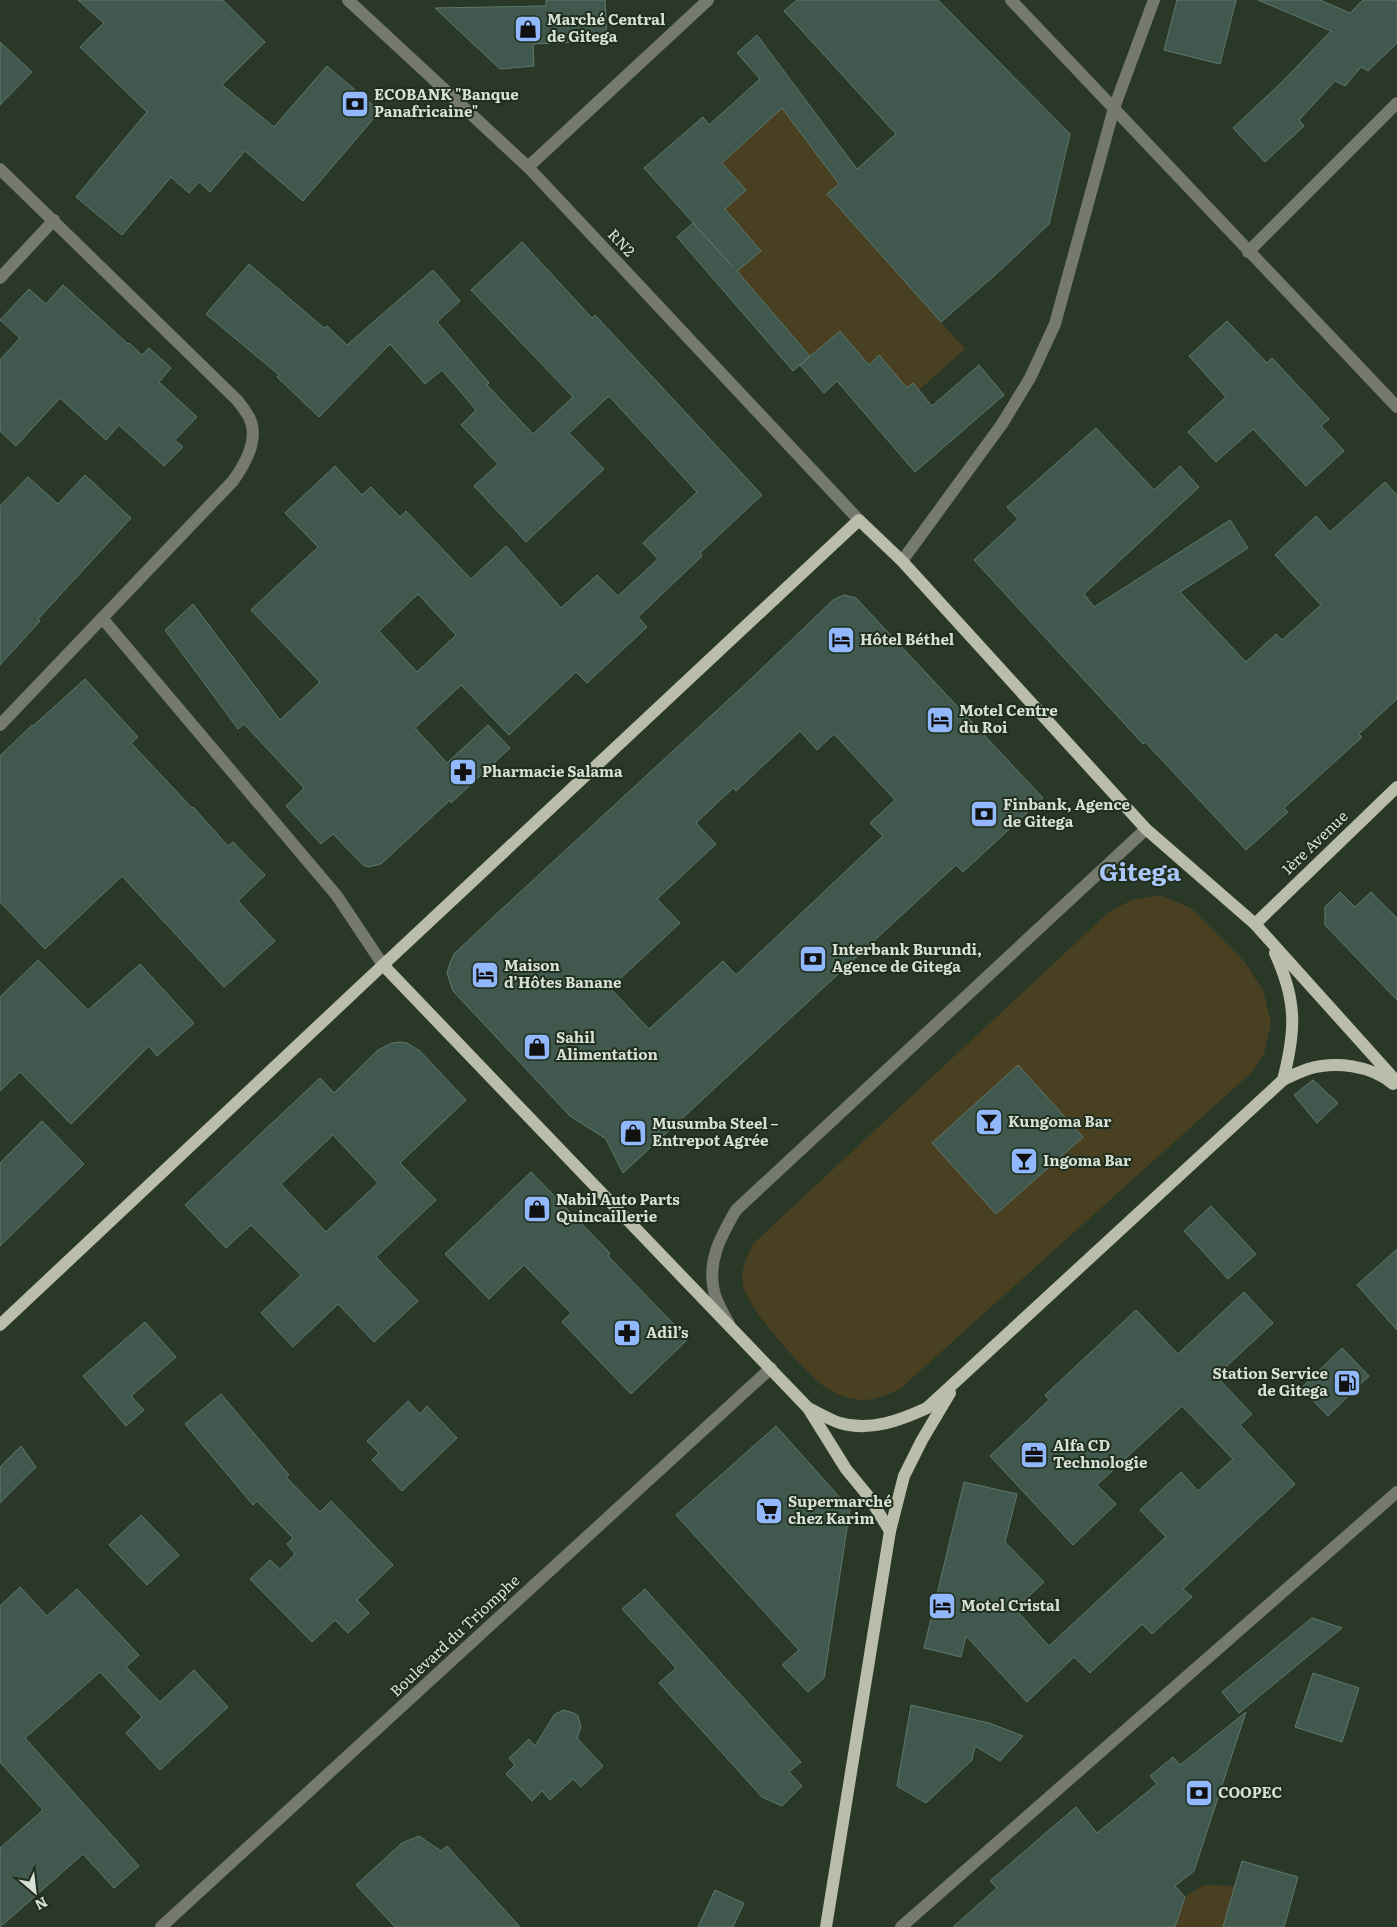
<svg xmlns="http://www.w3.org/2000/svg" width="1397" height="1927" viewBox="0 0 1397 1927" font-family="Literata,serif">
  <rect width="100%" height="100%" fill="#2a3828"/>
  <g fill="#494021">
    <path d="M760,79L773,93L839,184L828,195L965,349L919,390L907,388L879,356L869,364L840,331L811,356L737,271L761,251L748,236L721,212L746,190L706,144L742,145L760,128L748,115L762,102L750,88Z"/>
    <path d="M1160,895L1191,908L1243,960L1263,990L1271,1023L1264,1054L1251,1073L900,1389C888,1394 874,1401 860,1400C846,1399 831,1392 821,1384C801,1366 748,1310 743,1285C740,1270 747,1257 753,1244L1109,912L1132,900Z"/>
    <path d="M1204,1885L1235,1886L1223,1927H1175L1185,1897Z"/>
  </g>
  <g fill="#40584d" stroke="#5f786d" fill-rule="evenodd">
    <path d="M78,0H223L265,42L222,85L274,127L327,66L380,111L303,201L245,151L210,192L199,182L189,193L171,177L122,235L76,197L147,112L80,47L104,23Z"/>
    <path d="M546,0H605L607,41L533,44L534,66L500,69L435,8L546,6Z"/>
    <path d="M797,0H938L1070,134L1049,224L1003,268L941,322L827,194L839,184L782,108L722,163L746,190L725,209L761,251L737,271L810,356L793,371L677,237L693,223L732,266L644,168L703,117L709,125L760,79L737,53L757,35L857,169L896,134L784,11Z"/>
    <path d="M1177,0H1236L1220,64L1164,50Z"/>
    <path d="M1258,0H1320L1350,13L1363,0H1397V43L1368,71L1361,67L1345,86L1335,81L1299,120L1304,126L1265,162L1233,128L1282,82L1331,31Z"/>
    <path d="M0,42L32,72L0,105Z"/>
    <path d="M522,242L592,318L595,315L762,495L700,553L702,556L638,617L647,627L587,683L576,672L509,735L461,685L415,728L447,763L488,725L510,748L451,803L450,800L381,864L368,867L363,865L333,834L321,844L286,806L304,788L244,724L238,729L165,630L193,604L280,720L320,682L251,610L318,547L285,513L335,466L362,495L371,487L400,517L406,511L471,579L506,546L561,608L597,575L618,596L658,559L643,543L697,492L609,396L569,433L604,469L526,542L474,486L498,464L461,425L476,410L442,370L425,384L390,344L319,417L277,377L279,375L206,314L249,264L324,328L327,326L347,345L433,270L460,301L437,322L489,383L487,385L533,434L573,397L471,290ZM418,594L456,635L417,672L379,631Z"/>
    <path d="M63,285L128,344L129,343L142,355L149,348L171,368L159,382L197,417L175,440L183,447L164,466L119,425L106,440L60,398L16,446L0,431V360L20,338L0,320L29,289L46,304Z"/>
    <path d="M1227,321L1267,363L1272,358L1329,419L1321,426L1344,451L1306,486L1253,429L1216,462L1188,432L1226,397L1189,356Z"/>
    <path d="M840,331L869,365L879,355L907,388L913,383L932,406L979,365L1004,395L915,472L837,381L824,393L800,365Z"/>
    <path d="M1096,428L1154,490L1180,466L1199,487L1084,594L1094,607L1230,520L1248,548L1180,592L1246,662L1276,634L1282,640L1321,605L1275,555L1316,516L1330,532L1385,482L1397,495V699L1359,734L1362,737L1284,808L1288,812L1246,850L1145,742L1143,744L974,560L1018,519L1007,507Z"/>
    <path d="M85,475L131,518L38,619L40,621L0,665V506L28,477L58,504Z"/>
    <path d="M844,595L856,598L1043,798L963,872L956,865L623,1173L606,1139L570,1116L453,991L447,973L450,963L454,954L490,920L751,679L833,600ZM800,731L817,750L834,734L895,800L870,823L883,836L736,975L723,961L649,1029L610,988L680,923L657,899L716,844L696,823L733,788L736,791Z"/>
    <path d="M85,679L138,737L131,743L192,808L193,807L228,846L233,842L265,875L238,901L275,941L224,987L122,876L45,949L0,902V756L32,725L33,726Z"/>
    <path d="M1340,892L1355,907L1371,892L1397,918V1000L1325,925V907Z"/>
    <path d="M38,960L88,1010L140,964L194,1023L157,1056L149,1046L71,1124L20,1072L0,1091V997Z"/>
    <path d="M400,1042L407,1043L420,1051L466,1100L400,1163L436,1200L376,1257L418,1301L374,1342L338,1304L293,1347L261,1313L301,1275L251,1225L226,1248L185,1205L320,1078L334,1093L378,1050L392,1043ZM333,1135L378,1183L326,1232L281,1184Z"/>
    <path d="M1018,1065L1083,1137L996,1214L932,1143Z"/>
    <path d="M1313,1080L1338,1103L1317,1123L1294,1095Z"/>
    <path d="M42,1121L84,1164L0,1246V1163Z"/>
    <path d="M531,1172L610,1253L608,1256L688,1339L631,1394L562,1322L571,1313L524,1265L489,1299L445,1254Z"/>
    <path d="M1211,1206L1256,1254L1228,1279L1184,1231Z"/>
    <path d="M1397,1249V1330L1357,1285Z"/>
    <path d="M1244,1292L1273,1323L1216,1376L1252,1414L1240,1425L1295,1484L1183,1589L1192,1597L1152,1634L1142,1624L1090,1673L1074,1657L1027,1702L966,1636L961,1657L924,1648L964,1482L1017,1494L1005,1542L1044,1582L1015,1609L1049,1646L1166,1537L1140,1510L1181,1472L1198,1491L1233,1459L1182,1406L1097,1485L1116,1504L1073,1545L990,1456L1049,1400L1045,1395L1136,1310L1178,1354Z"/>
    <path d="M145,1322L176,1357L131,1396L144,1410L126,1426L83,1376Z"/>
    <path d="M1342,1348L1369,1376L1328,1416L1301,1388Z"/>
    <path d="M221,1394L289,1475L286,1477L320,1512L331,1501L393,1565L357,1600L369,1613L348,1633L335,1620L312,1642L250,1579L270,1560L280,1569L295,1554L287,1544L293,1538L257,1501L253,1505L185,1424Z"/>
    <path d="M408,1401L420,1414L427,1406L457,1438L402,1491L372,1460L379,1453L367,1441Z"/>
    <path d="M776,1426L850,1509L824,1678L808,1692L782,1665L799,1650L676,1515Z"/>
    <path d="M21,1446L36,1467L0,1503V1467Z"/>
    <path d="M141,1515L179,1555L147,1585L109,1545Z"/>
    <path d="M20,1587L47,1616L77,1589L139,1655L126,1667L160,1702L194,1670L228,1707L160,1770L126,1733L142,1717L100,1672L25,1738L139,1866L114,1888L83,1854L0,1927V1848L43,1810L0,1762V1606Z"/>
    <path d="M645,1589L801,1762L789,1772L802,1786L782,1806L762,1797L659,1683L676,1668L622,1609Z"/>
    <path d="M1312,1618L1342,1628L1239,1713L1222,1692Z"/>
    <path d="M1313,1673L1359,1688L1342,1742L1295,1727Z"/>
    <path d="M911,1705L989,1723L1023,1736L1000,1761L975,1746L972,1760L926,1803L897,1786Z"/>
    <path d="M563,1710L574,1713L578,1716L581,1727L577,1738L603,1766L581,1787L573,1779L550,1800L542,1791L532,1801L506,1774L515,1765L509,1758L529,1739L535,1746L554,1715Z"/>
    <path d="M1246,1712L1194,1871L1175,1886L1185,1897L1175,1927H953L997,1888L990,1881L1076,1807L1097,1833L1157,1784L1150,1776L1173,1757L1180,1765Z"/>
    <path d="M419,1836L441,1851L447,1846L520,1927H395L356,1885L402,1843Z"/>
    <path d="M1242,1861L1298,1877L1284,1927H1223Z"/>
    <path d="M715,1890L744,1903L733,1927H698Z"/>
  </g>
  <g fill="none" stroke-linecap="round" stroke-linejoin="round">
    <g stroke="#76796f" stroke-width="12">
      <path d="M348,0L528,167L859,520"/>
      <path d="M1011,0L1397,407"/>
      <path d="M528,167L708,0"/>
      <path d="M0,169L238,401C242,406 246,412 249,417C260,439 245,464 233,481L0,725"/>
      <path d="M1248,252L1397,103"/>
      <path d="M0,278L54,220"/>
      <path d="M902,561L1002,424L1030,378L1055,324L1114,108L1154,0"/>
      <path d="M102,618L337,896L383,965"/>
      <path d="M729,1324C724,1314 716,1302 714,1291C707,1261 721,1236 736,1210L1146,829"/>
      <path d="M161,1927L771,1368"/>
      <path d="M901,1927L1397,1492"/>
    </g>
    <g stroke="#b9bda9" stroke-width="12">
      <path d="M1255,924L1397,787"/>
      <path d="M383,965L808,1408L846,1469L869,1497L890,1531"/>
      <path d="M1283,1080C1291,1076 1299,1072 1308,1069C1335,1061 1371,1065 1393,1084"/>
      <path d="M0,1325L383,965L859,520L902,561L1146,829L1255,924L1397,1082"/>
      <path d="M808,1408C819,1413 830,1420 840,1423C870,1432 901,1420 927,1408L1283,1080C1296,1030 1297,1001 1275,953"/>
      <path d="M826,1927L890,1531L904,1476L922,1440L950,1393"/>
    </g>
  </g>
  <defs>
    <g id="shop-square" transform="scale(1.4375)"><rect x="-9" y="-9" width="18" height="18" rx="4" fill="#91b8fd" stroke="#202e1e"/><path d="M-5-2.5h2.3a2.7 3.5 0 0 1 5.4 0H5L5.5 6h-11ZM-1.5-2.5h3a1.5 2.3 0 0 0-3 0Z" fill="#111"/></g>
    <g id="bank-square" transform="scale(1.4375)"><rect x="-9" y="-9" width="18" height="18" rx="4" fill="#91b8fd" stroke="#202e1e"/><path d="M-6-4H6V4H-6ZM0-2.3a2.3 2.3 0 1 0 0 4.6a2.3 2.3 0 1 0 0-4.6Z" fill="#111"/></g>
    <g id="hotel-square" transform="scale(1.4375)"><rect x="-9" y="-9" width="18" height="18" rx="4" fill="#91b8fd" stroke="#202e1e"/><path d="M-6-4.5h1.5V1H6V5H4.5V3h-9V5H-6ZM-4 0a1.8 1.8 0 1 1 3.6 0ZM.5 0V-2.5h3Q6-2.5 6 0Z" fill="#111"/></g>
    <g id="pharmacy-square" transform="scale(1.4375)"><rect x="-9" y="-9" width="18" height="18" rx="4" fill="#91b8fd" stroke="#202e1e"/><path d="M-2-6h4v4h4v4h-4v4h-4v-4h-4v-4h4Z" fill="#111"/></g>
    <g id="bar-square" transform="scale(1.4375)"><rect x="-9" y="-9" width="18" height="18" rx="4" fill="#91b8fd" stroke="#202e1e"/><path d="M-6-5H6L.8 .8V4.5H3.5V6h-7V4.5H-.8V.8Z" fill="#111"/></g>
    <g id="fuel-square" transform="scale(1.4375)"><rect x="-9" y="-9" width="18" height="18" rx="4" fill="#91b8fd" stroke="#202e1e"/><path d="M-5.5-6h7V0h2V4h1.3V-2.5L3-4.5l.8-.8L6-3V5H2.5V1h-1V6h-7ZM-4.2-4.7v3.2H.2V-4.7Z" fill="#111"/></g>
    <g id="office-square" transform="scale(1.4375)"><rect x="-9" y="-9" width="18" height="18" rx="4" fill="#91b8fd" stroke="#202e1e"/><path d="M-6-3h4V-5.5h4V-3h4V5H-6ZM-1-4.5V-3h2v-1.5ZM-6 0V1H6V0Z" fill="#111"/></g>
    <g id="supermarket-square" transform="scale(1.4375)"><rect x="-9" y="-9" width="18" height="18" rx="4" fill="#91b8fd" stroke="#202e1e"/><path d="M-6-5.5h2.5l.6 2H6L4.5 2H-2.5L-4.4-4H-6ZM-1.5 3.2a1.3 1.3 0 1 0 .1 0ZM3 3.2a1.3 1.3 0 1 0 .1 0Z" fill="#111"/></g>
  </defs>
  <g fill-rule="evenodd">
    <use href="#shop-square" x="528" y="29"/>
    <use href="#bank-square" x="355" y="104"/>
    <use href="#hotel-square" x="841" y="640"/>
    <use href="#hotel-square" x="940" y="720"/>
    <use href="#pharmacy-square" x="463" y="772"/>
    <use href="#bank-square" x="984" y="814"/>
    <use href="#bank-square" x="813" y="959"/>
    <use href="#hotel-square" x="485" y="975"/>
    <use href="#shop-square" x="537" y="1047"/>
    <use href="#bar-square" x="989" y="1122"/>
    <use href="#shop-square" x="633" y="1133"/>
    <use href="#bar-square" x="1024" y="1161"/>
    <use href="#shop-square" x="537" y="1209"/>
    <use href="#pharmacy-square" x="627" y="1333"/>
    <use href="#fuel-square" x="1347" y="1383"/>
    <use href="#office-square" x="1034" y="1455"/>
    <use href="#supermarket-square" x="769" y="1511"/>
    <use href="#hotel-square" x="942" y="1606"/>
    <use href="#bank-square" x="1199" y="1793"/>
  </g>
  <g text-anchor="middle" stroke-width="4" stroke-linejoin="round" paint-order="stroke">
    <g font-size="15" font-weight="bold" fill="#d8e1d6" stroke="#202e1e" text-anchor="start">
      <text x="547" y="25">Marché Central<tspan x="547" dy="17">de Gitega</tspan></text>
      <text x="374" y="100">ECOBANK "Banque<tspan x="374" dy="17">Panafricaine"</tspan></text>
      <text x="860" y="645">Hôtel Béthel</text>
      <text x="959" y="716">Motel Centre<tspan x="959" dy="17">du Roi</tspan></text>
      <text x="482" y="777">Pharmacie Salama</text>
      <text x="1003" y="810">Finbank, Agence<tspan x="1003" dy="17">de Gitega</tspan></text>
      <text x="832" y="955">Interbank Burundi,<tspan x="832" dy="17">Agence de Gitega</tspan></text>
      <text x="504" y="971">Maison<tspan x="504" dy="17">d’Hôtes Banane</tspan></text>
      <text x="556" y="1043">Sahil<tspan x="556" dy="17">Alimentation</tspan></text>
      <text x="1008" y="1127">Kungoma Bar</text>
      <text x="652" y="1129">Musumba Steel –<tspan x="652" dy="17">Entrepot Agrée</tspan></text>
      <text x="1043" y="1166">Ingoma Bar</text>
      <text x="556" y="1205">Nabil Auto Parts<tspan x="556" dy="17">Quincaillerie</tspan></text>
      <text x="646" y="1338">Adil’s</text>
      <text x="1328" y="1379" text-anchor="end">Station Service<tspan x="1328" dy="17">de Gitega</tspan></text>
      <text x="1053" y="1451">Alfa CD<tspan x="1053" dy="17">Technologie</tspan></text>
      <text x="788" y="1507">Supermarché<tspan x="788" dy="17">chez Karim</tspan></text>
      <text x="961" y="1611">Motel Cristal</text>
      <text x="1218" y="1798">COOPEC</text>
    </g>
    <g font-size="15" fill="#d8e1d6" stroke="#202e1e">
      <text transform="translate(621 243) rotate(47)" y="5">RN2</text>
      <text transform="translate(1315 843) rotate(-44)" y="5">1ère Avenue</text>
      <text transform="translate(455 1636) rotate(-43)" y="5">Boulevard du Triomphe</text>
    </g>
    <g font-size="25" font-weight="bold" fill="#aac7fb" stroke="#202e1e">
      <text x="1140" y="881">Gitega</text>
    </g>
  </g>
  <g transform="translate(35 1892) rotate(152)" stroke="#202e1e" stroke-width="4" paint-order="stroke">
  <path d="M0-4L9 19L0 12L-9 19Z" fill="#d8e1d6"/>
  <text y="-8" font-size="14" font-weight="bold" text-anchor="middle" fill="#d8e1d6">N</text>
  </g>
</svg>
